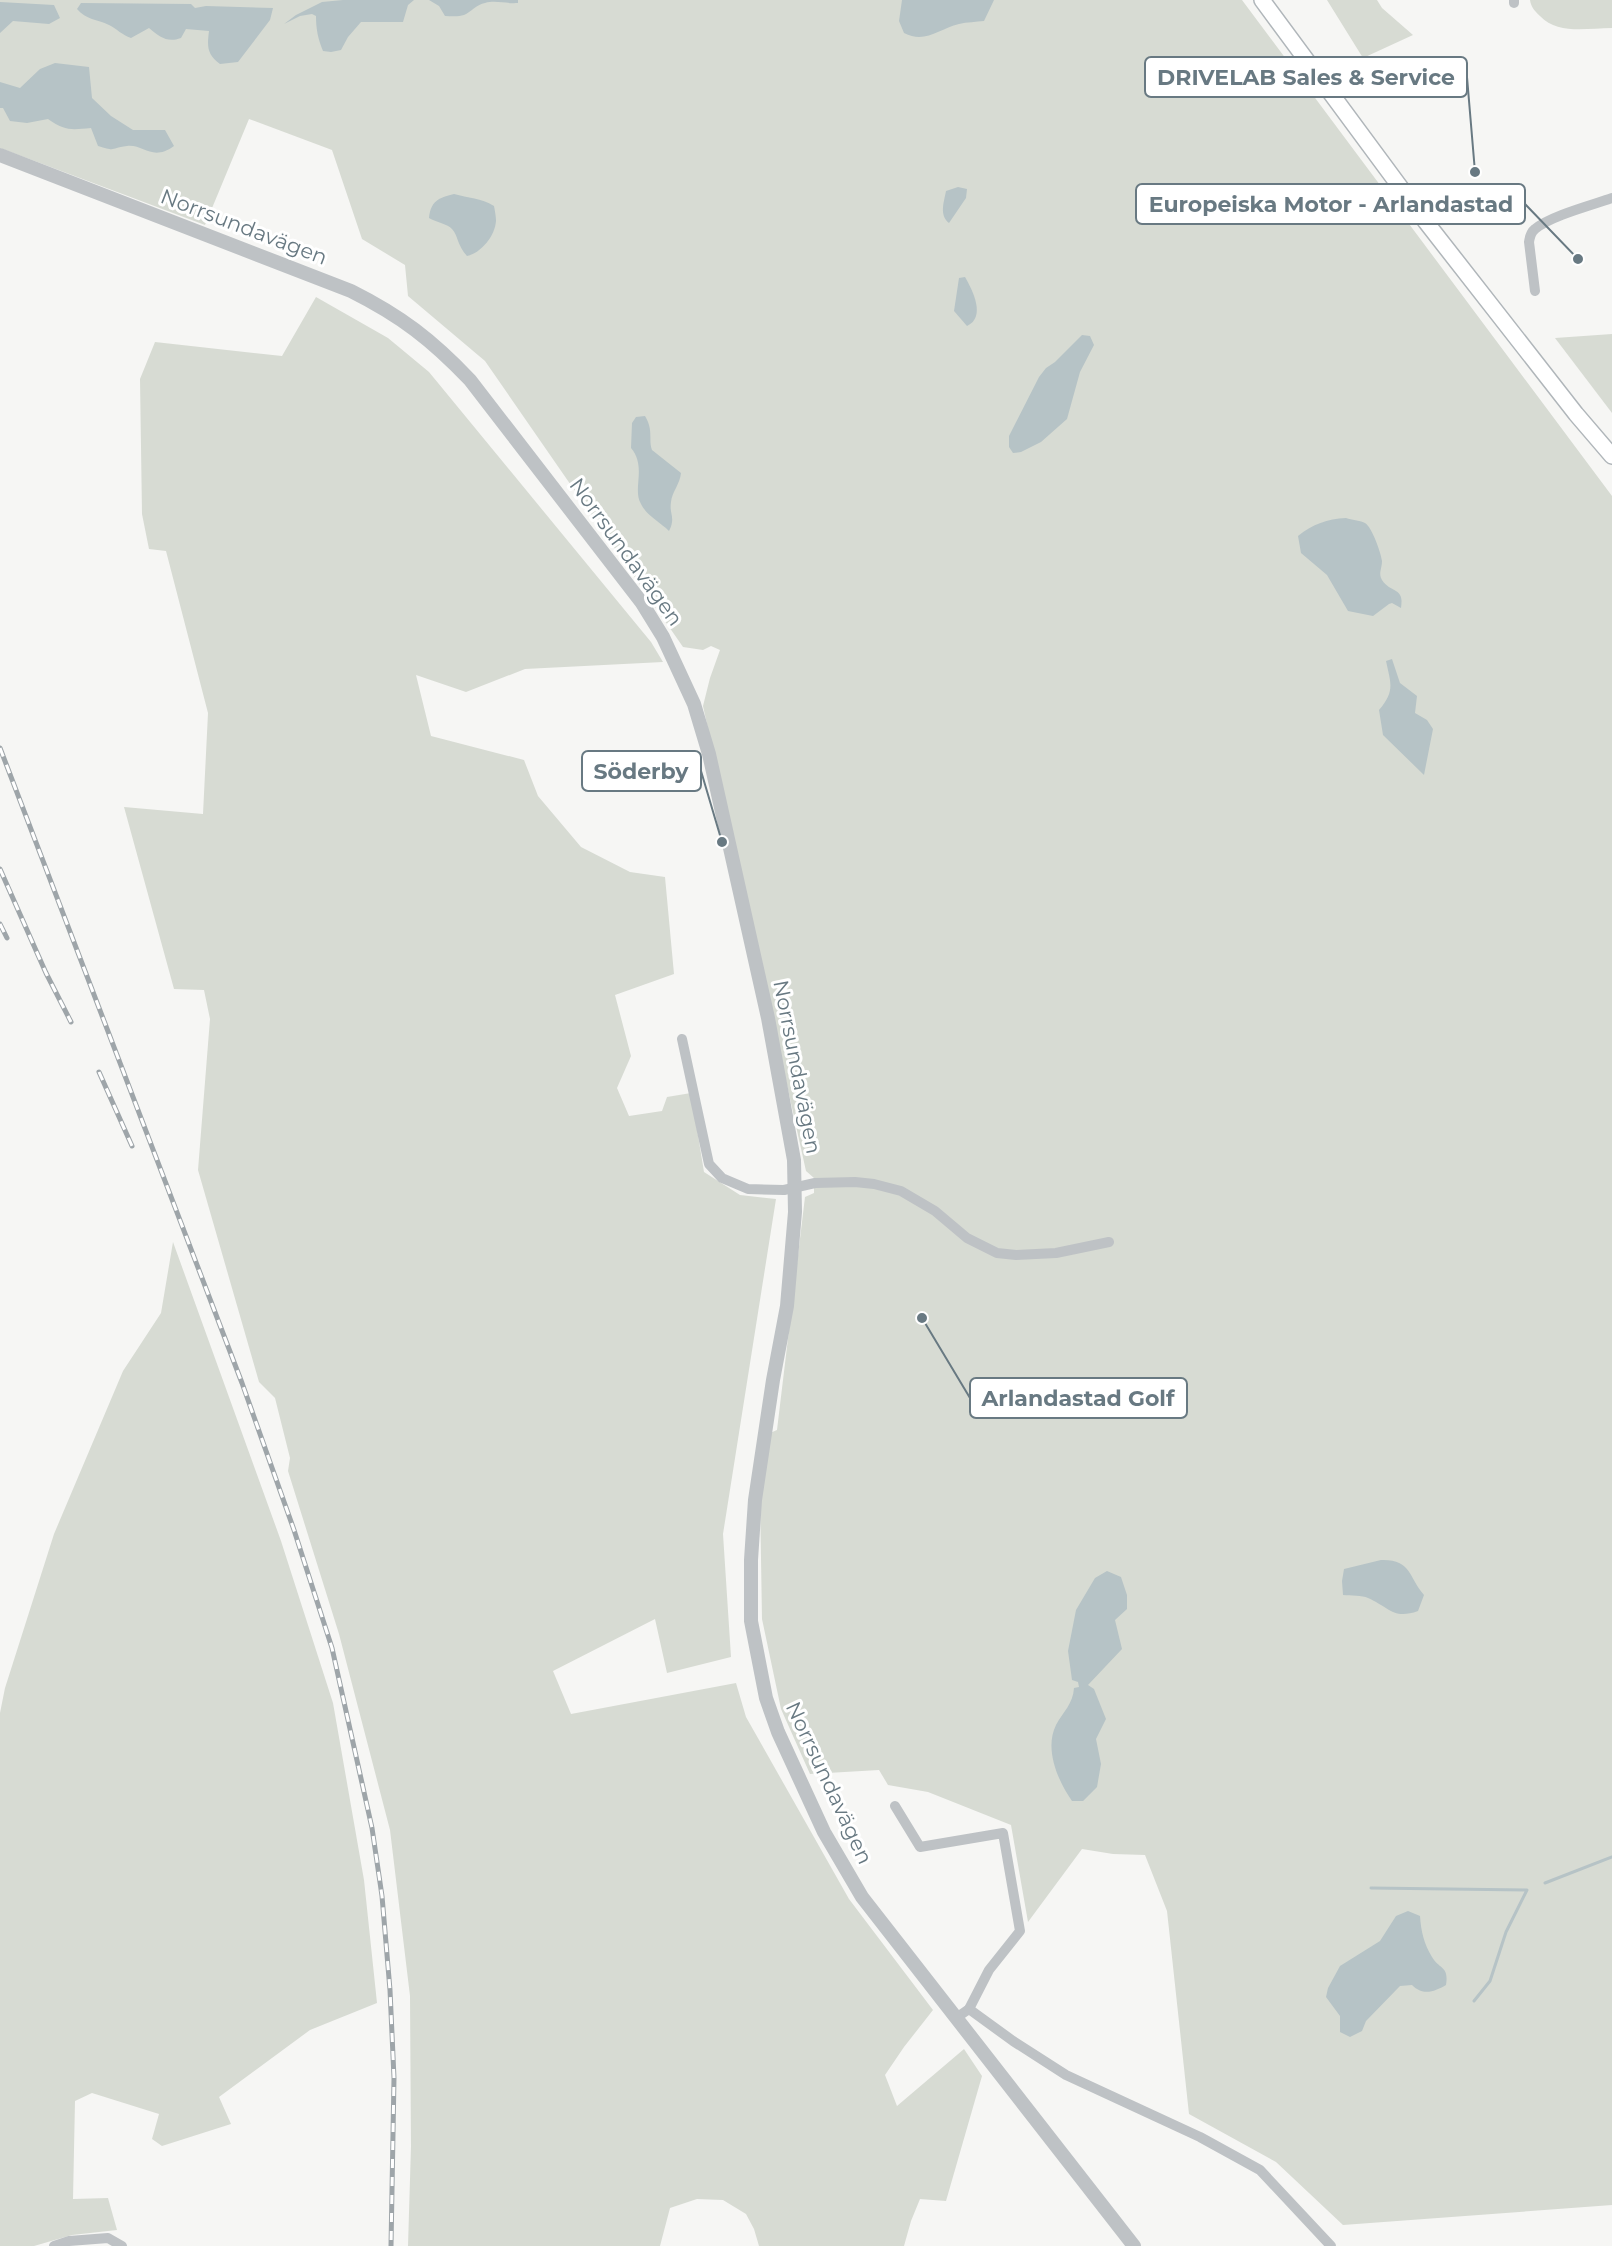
<svg xmlns="http://www.w3.org/2000/svg" width="1612" height="2246" viewBox="0 0 1612 2246" font-family="Montserrat,sans-serif">
  <rect width="100%" height="100%" fill="#f6f6f4"/>
  <g fill="#d7dbd3">
    <path d="M0,0H1242L1612,496V2205L1343,2225L1276,2162L1189,2114L1167,1911L1145,1855L1113,1854L1082,1849L1028,1922L1011,1825L928,1792L888,1785L879,1770L810,1774L781,1709L762,1619L760,1497L770,1433L777,1430L805,1197L814,1193V1178L806,1171L703,706L710,678L720,650L711,646L703,650L683,647L485,361L408,296L405,265L362,239L332,150L249,119L205,225L0,148Z"/>
    <path d="M1327,0H1377L1382,8L1413,35L1363,58Z"/>
    <path d="M1530,0H1612V28C1587,28 1558,35 1540,16C1534,10 1531,7 1530,0Z"/>
    <path d="M316,297L388,338L429,372L651,642L663,662L525,669L466,692L416,675L431,736L524,760L538,796L581,847L630,872L665,877L674,974L615,995L631,1056L617,1088L629,1116L662,1111L667,1097L691,1093L704,1172L740,1195L776,1199L723,1534L731,1657L667,1673L655,1619L553,1671L571,1714L736,1683L746,1717L849,1899L933,2010L904,2047L885,2075L897,2106L964,2049L982,2076L946,2201L920,2199L911,2221L904,2246H759L754,2229L746,2214L723,2200L697,2199L670,2208L660,2246H408L411,2146L410,1996L390,1830L339,1634L288,1471L290,1458L275,1398L259,1382L198,1170L210,1019L204,990L174,989L124,807L203,814L208,713L166,551L149,549L142,514L140,379L155,342L282,356Z"/>
    <path d="M1612,334V413L1555,338Z"/>
    <path d="M173,1242L281,1541L333,1703L364,1880L377,2003L310,2030L219,2097L231,2124L162,2146L152,2139L159,2114L92,2093L75,2101L73,2199L108,2198L117,2230L72,2235L34,2246H0V1713L5,1688L54,1534L123,1371L161,1313Z"/>
  </g>
  <g fill="#b6c3c6">
    <path d="M343,0H414L408,5L403,22H361L348,37L341,50L331,52L323,51C318,39 316,29 316,16L312,14L300,16L284,24L296,15L322,2Z"/>
    <path d="M429,0H518V3C506,4 496,0 485,3C477,4 471,12 464,15C458,17 451,16 445,16L439,6Z"/>
    <path d="M902,0H994L984,21C976,22 967,22 959,24C939,29 925,44 904,33L899,21Z"/>
    <path d="M0,2L54,5L60,18L49,24L13,21L0,33Z"/>
    <path d="M81,3L191,4L195,8L206,6L273,8L270,20L238,62L220,64C207,54 207,47 209,31L186,29L181,38C167,43 160,37 149,28L131,38C122,35 117,29 109,25C97,19 86,20 77,9Z"/>
    <path d="M55,63L89,67L92,98L111,116L133,130H165L174,146C152,162 144,144 127,146C110,148 117,152 98,146L91,128C71,130 65,131 48,119L27,123L10,121L3,108H0V82L20,88L40,69Z"/>
    <path d="M958,187L967,189L966,198L949,223C939,215 944,202 946,191Z"/>
    <path d="M454,194C468,198 481,198 494,206C495,211 496,217 496,221C495,236 481,253 467,256C457,245 458,235 452,229C448,224 436,222 429,218C431,201 438,198 454,194Z"/>
    <path d="M965,277C973,291 986,317 967,326L954,311L959,278Z"/>
    <path d="M1082,335L1090,336L1094,345L1080,372L1067,419L1041,442L1021,452L1013,453L1009,447V436L1039,377L1046,368L1055,362Z"/>
    <path d="M645,416C654,431 648,440 652,450L681,473C680,484 672,492 671,502C669,515 676,517 669,531C660,522 647,516 641,504C632,489 647,467 631,448L632,423L636,417Z"/>
    <path d="M1346,518C1352,520 1359,520 1365,523C1372,527 1381,553 1382,561C1382,569 1378,573 1382,580C1390,593 1405,587 1401,608L1392,603L1389,604L1373,616L1348,611L1327,575L1301,553L1298,536C1313,524 1327,519 1346,518Z"/>
    <path d="M1392,659L1400,683L1417,696L1415,713L1427,720L1433,729L1424,775L1383,735L1379,710C1395,691 1391,684 1386,661Z"/>
    <path d="M1381,1560C1411,1559 1408,1576 1424,1595L1418,1611C1393,1620 1389,1607 1368,1598C1362,1595 1351,1596 1343,1595L1342,1581L1344,1569Z"/>
    <path d="M1107,1571L1121,1577L1127,1595V1609L1115,1620L1122,1649L1088,1685L1094,1689L1106,1719L1096,1739L1101,1764L1097,1787L1083,1801H1072C1058,1781 1044,1749 1056,1725C1063,1712 1073,1704 1074,1688L1079,1687L1078,1682L1072,1680L1068,1651L1076,1610L1095,1578Z"/>
    <path d="M1408,1911L1420,1916C1421,1931 1424,1944 1432,1957C1440,1970 1449,1966 1446,1985C1434,1992 1423,1996 1412,1985L1400,1986L1366,2021L1362,2031L1350,2037L1340,2032V2016L1326,1997L1328,1988L1340,1966L1380,1941L1396,1916Z"/>
  </g>
  <g fill="none" stroke-linecap="round" stroke-linejoin="round">
    <g stroke="#b6c3c6" stroke-width="3">
      <path d="M1545,1883L1612,1857"/>
      <path d="M1371,1888L1527,1890L1506,1932L1490,1981L1474,2001"/>
    </g>
    <g stroke="#b0b6ba" stroke-width="18">
      <path id="secondary" d="M1262,0L1426,222L1576,414L1612,456"/>
    </g>
    <g stroke="#bec2c5" stroke-width="10">
      <path d="M1514,0V3"/>
      <path d="M1535,291L1529,242C1530,237 1530,233 1535,229C1550,216 1592,205 1612,198"/>
      <path d="M682,1039L709,1164L722,1178L748,1189L784,1190L815,1183L855,1182L874,1184L901,1191L935,1211L967,1238L997,1253L1016,1255L1056,1253L1109,1242"/>
      <path d="M895,1806L920,1847L1003,1833L1020,1931L989,1970L969,2009"/>
      <path d="M956,2018L969,2009L1013,2041L1066,2075L1200,2137L1260,2170L1331,2246"/>
      <path d="M54,2246L69,2241L108,2238L122,2246"/>
    </g>
    <path stroke="#bec2c5" stroke-width="14" d="M0,155L351,291C401,316 432,340 470,380L642,603L663,637L694,704L709,754L768,1018L794,1160L795,1212L787,1306L773,1380L755,1500L751,1560V1621L766,1698L778,1732L824,1832L862,1897L1134,2246"/>
    <use href="#secondary" stroke="#fff" stroke-width="15"/>
    <g stroke="#9ea5a9" stroke-width="5">
      <g id="rail">
        <path d="M0,748L242,1383L294,1530L332,1648L372,1828L382,1896L390,1990L394,2078L391,2246"/>
        <path d="M0,869L46,973L71,1022"/>
        <path d="M0,924L7,938"/>
        <path d="M99,1072L132,1146"/>
      </g>
    </g>
    <use href="#rail" stroke="#fff" stroke-width="3" stroke-dasharray="9" stroke-linecap="butt"/>
  </g>
  <g text-anchor="middle" stroke-width="6" stroke-linejoin="round" paint-order="stroke">
    <g font-size="21" fill="#687982" stroke="#fff">
      <text transform="translate(244 227) rotate(21)" y="7">Norrsundavägen</text>
      <text transform="translate(626 552) rotate(54)" y="7">Norrsundavägen</text>
      <text transform="translate(797 1067) rotate(79)" y="7">Norrsundavägen</text>
      <text transform="translate(829 1783) rotate(65)" y="7">Norrsundavägen</text>
    </g>
  </g>
  <path fill="none" stroke="#687982" stroke-width="2" d="M1475 172L1467 77M1578 259L1525 204M722 842L701 771M922 1318L970 1398"/>
  <g fill="#687982" stroke="#fff" stroke-width="2">
    <circle cx="1475" cy="172" r="6"/>
    <circle cx="1578" cy="259" r="6"/>
    <circle cx="722" cy="842" r="6"/>
    <circle cx="922" cy="1318" r="6"/>
  </g>
  <g fill="#fff" stroke="#687982" stroke-width="2">
    <rect x="1145" y="57" width="322" height="40" rx="6"/>
    <rect x="1136" y="184" width="389" height="40" rx="6"/>
    <rect x="582" y="751" width="119" height="40" rx="6"/>
    <rect x="970" y="1378" width="217" height="40" rx="6"/>
  </g>
  <g font-size="22" text-anchor="middle" font-weight="bold" fill="#687982">
    <text x="1306" y="85">DRIVELAB Sales &amp; Service</text>
    <text x="1331" y="212">Europeiska Motor - Arlandastad</text>
    <text x="641" y="779">Söderby</text>
    <text x="1078" y="1406">Arlandastad Golf</text>
  </g>
</svg>
